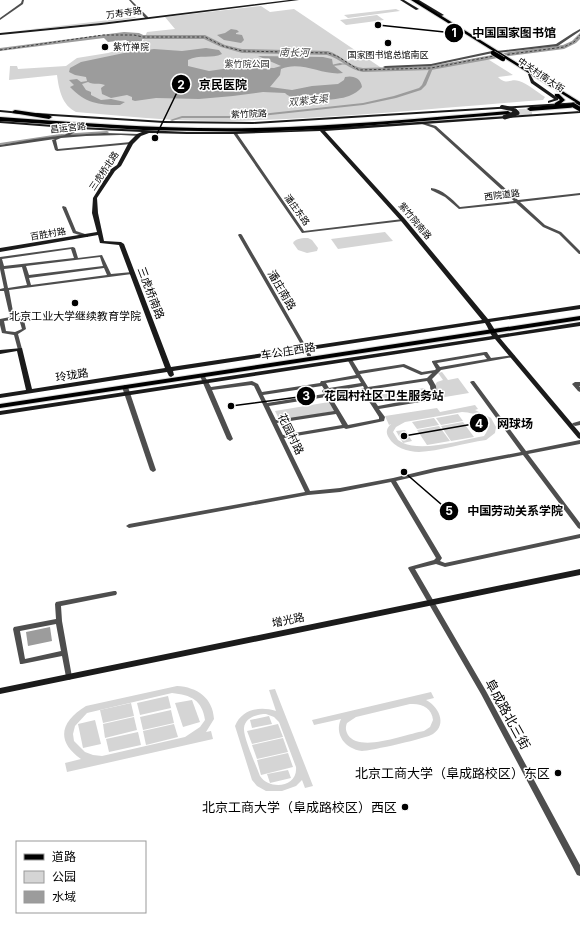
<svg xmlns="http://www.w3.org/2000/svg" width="580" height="929" viewBox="0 0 580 929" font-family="Inter,'Noto Sans SC',sans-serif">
  <rect width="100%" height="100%" fill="#fff"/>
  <g fill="#d5d5d5" fill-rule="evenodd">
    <path d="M261,6L270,12L294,9L383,69L430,66L471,59L475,61L486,58L513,75L498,77C507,86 510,78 519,81C528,84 537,92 545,97L543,100C438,108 333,119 228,121C177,122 126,116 76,112C62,105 59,90 57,75L9,80L10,66H17L18,69L66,66L77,58L108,53L142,43L147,32L175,29L165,17Z"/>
    <path d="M396,9L400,11L348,18L344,15Z"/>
    <path d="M377,15L384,20L346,25L340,20Z"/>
    <path d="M135,17L136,18L102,23L16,31Z"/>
    <path d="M385,232L393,241L338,249L331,239Z"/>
    <path d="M308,238L312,240L318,248L317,251L307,253L298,250L293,243C296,238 303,238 308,238Z"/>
    <path d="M442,372L448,380L458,378L469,393L439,398L435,385L437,382L443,380L438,373Z"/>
    <path d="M424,388L430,397L398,402L396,400L376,403L371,396Z"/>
    <path d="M329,402L334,411L280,421L275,411Z"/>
    <path d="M475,405L478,409L475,410L491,418L496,427L495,433L486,440C465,443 439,451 419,452C408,452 394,447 389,438C385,432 387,428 391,424L389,425L385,416L437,408L440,412ZM462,412C477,413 497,419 484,436C463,440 423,452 403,443L412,441L405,430L396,431L403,443L398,440L393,432L396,427L405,422Z"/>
    <path d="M458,414L463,421L441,425L436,418Z"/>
    <path d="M434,418L439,425L417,429L412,422Z"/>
    <path d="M463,422L474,437L451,441L441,426Z"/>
    <path d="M439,426L450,441L427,445L417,430Z"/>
    <path d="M177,686C197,687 213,698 214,719L206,732L211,731L213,739L67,772L65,763L81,759C55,741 61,721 86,706ZM172,693C191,695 202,700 205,720L200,727L185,737L102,756L93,755L85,752L74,741L73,734L75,726L87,713Z"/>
    <path d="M275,689L313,786L305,788L302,780L296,786L282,791H266L257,786L252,780L235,726C242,709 260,706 276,711L269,690ZM266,714L274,717L279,722L296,767C298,788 269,790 260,776C256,765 243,737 244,728C245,717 258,714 266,714Z"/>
    <path d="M431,692L434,698L426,700C438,706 448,724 433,734C428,738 370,751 362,751C345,749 334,734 341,719L314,725L312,720ZM410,704C422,703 432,708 433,720L430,727L424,731C406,734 360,753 348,735C346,731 345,728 347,723L356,717Z"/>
    <path d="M168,696L171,708L140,715L137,703Z"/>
    <path d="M192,700L200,722L183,727L175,703Z"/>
    <path d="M131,703L134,716L103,723L100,710Z"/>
    <path d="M171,710L174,723L143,730L140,717Z"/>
    <path d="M269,716L272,724L252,728L250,720Z"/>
    <path d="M134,717L137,730L105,738L103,724Z"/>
    <path d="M95,720L101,744L83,748L78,724Z"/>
    <path d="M174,724L178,737L146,745L143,731Z"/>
    <path d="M278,724L283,737L252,744L247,731Z"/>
    <path d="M138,732L141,745L109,752L106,739Z"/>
    <path d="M283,738L288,752L257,759L252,745Z"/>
    <path d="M288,753L293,767L261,775L257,760Z"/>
    <path d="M288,770L291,778L270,783L267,774Z"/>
  </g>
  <g fill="#9c9c9c">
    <path d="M231,29L237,30L239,32L236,33V34L242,35L244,40L241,43L224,40L217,35L225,33Z"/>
    <path d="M124,32L139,33L143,35L142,41L129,43L126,40L108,42L104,38L0,51V48Z"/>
    <path d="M206,48L219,50L222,54C212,59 199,54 188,60V66L209,71L237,67L274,68L281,66L258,56L323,57L332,59L333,65L343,73C323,76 301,60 281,69L280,75L270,87L292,90L312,86L338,84L344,80L345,77C353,75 361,78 362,87C359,91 354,94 349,96C337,101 293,103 285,93L263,92L233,96L199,99L156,98L135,101L132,100V97L127,95L111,98L102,94L101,88L105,85C100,83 94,85 88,82L82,84L86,90L91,92V95L101,100L111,99L125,102L120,105C98,105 85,103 70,87L74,85L69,80L77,79L81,82L87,81L86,77L75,75L69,72L70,68L81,62L124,53L154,49L182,51Z"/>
    <path d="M50,627L52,641L28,646L26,632Z"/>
  </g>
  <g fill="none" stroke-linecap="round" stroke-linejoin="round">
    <path stroke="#9c9c9c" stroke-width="1" d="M340,64H350"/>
    <g fill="#9c9c9c" fill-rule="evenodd">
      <path d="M340,63L342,64L341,65L333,66L331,65Z"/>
      <path d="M430,67L433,68L426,85L421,90L396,98L363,105L242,118H182L172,121L170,120L182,116H242L363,103L394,96L419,88L422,85Z"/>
      <path d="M107,131L109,132L108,133L60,136L0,145V143L60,134Z"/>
    </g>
    <path fill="#9c9c9c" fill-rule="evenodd" d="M127,33L143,35H205L225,45L242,49L328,51C341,55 350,67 363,68L431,66L509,52L563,45L572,41L580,33V39L576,43L564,49L509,56L431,70L363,72C349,70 341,59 327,55L242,53L221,47L204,39H143L125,36V34Z"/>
    <g stroke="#3d3d3d" stroke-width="1" stroke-dasharray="2.5 2" stroke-linecap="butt">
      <path d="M0,50L103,35H134L143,37H205L223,46L242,51L328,53L337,56L359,70L431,68L494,56"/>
      <path d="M503,55L564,47L574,42L580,35"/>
    </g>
    <path stroke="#d9d9d9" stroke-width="5.5" stroke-dasharray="5.5 2.5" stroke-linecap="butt" d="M524,112H532"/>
    <path stroke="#d9d9d9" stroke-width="7" stroke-dasharray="7 3.5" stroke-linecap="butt" d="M508,113L532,112"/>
    <g stroke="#dbdbdb" stroke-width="2">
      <g id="primary">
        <path d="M411,0H416L580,102V105Z"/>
        <path d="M555,94H559L565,100L559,105H555V103L560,100L555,96Z"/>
        <path d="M580,316V320L0,408V404Z"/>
      </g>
    </g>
    <g stroke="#dbdbdb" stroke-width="2">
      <g id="highway">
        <path d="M580,103V107L530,111L527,109L530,107Z"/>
        <path d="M15,110L49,115L52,117L49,119L13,113V111Z"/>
        <path d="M508,111L511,113L510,114L326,129L256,132L143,130L0,121V117C85,123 171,130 257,128C341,126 425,118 508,111Z"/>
      </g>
    </g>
    <g fill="#4e4e4e" fill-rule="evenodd">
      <path d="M22,0H24L23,4L0,20V18L21,3Z"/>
      <path d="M129,0H131L148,17V19H146Z"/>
      <path d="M580,29V31L558,46L497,53L496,52L497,51L556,44L573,33Z"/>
      <path d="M492,51L493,52V53L431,66L385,68L383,67L385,66L431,64Z"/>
      <path d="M422,122L436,126L518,200L580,193V195L520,202L545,225L561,232L580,251V254H579L559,234L543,227L516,203L459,209L445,197L431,190V188C442,189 452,199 460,207L514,201L434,128L422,124Z"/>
      <path d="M79,127H80V129L70,135L104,133L139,134L141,135L139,136L121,135L86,136L61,138L56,140L58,149L131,142L133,143L131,144L57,151L55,150L52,140L55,139L0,147V145L35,139L65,135L66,134Z"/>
      <path d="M234,132H236L304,231L403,219L405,220L403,221L302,233L233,133Z"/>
      <path d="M63,206L66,207L76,231L88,235V237H86L73,233L62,207Z"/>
      <path d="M239,234H241L242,235L311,355V356H307V355L238,235Z"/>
      <path d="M73,247L75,248L78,258L102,255L111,274L132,272L134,273L132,274L9,290L14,317L23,316L26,329L18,334L22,349L20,350H18L14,335L2,333L0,325V319L10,317L4,291H0V289L4,288L0,269V257ZM71,249L74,258L4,266L2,259ZM100,257L103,266L29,275L26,266ZM22,267L27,285L8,288L4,269ZM104,268L107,275L31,285L29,278ZM19,319L22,329L15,332L6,331L4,321Z"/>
      <path d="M485,352H487L491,358L513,355L515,356L513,357L441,370L432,379L436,386L437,397L432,400L379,409L385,417L384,421L346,429L344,428L284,438L310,491L340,488L393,478L435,468L521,452L470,382L472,381H474L526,451L580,440V444L528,454L580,523V529L578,528L523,455L435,472L396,481L442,558L440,561L445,563L580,534V538L445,567L436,564L415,569L486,691L580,865V876L577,875L481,694L408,568L409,567L434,560L436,558L391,482L340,492L308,495L129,528L126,526L129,524L305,492L254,386L251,385L212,390L233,439L230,441L227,439L200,376V375H204L211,387L252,381L258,384L262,392L320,383L321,381H323L356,375L347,359L349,358H351L359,371L404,364L422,372L435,370L436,369L432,362V361ZM484,355L487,359L440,367L437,363ZM403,367L421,375L432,373L427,378L368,387L360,374ZM358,378L361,383L329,388L326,383ZM427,381L430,386L431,396L378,406L367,390ZM322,386L324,389L322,391L324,394L267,403L263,395ZM363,386L364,388L361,389L379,417V419L348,425L328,392ZM326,397L334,411L276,420L269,406ZM336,414L342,425L283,435L277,423Z"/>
      <path d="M575,382H580V386H579L580,387V392L578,391L572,384Z"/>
      <path d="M125,385L128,387L156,470L155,471L153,472L150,470L122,387Z"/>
      <path d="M580,421V425L575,426L572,424L573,423Z"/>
      <path d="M114,591H116L117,593L116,595L61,606L62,621L72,677L71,679L69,680L67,679L66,677L62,656L22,664H20L13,629L14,627L56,619L55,604L56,602ZM56,624L61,651L25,659L20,631Z"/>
    </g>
    <g fill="#1b1b1b" fill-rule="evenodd">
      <path d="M289,0H299L101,25L0,35V33L101,23Z"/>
      <path d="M400,0H404L419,9L416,10Z"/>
      <path d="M415,0H419L444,15L441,16Z"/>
      <path d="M528,74H530L534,81L558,98V100L548,103V101L554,99L531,83Z"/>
      <path d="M580,102V104L253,124L164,123L37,115L35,114L37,113L164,121L253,122Z"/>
      <path d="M0,110L21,112L23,113L21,114L0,112Z"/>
      <path d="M580,111V113L325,131L405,219L488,319L580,305V309L490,322L498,335L580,322V326L500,338L580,433V439L578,438L495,339L0,415V411L492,336C489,332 488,327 485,323L173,371L174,375L171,377L169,376L167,372L0,398V394L26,390L17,351L0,354V350L22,348L32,389L165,368L119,245L100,243L98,235L0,252V248L97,232L92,213L93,198L111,169L117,165L129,142L137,134L142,132L79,129L0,123V121L79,127L187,132H235L300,130ZM320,131L401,221L482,320L171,367L124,244L121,242L104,241L98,213L97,198L115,171L121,166L133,144L141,136L149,133L187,134H235Z"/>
      <path d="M580,569V575L0,694V688Z"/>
    </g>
    <use href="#primary" fill="#000" fill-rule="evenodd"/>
    <use href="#highway" fill="#000" fill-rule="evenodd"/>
    <g stroke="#dbdbdb" stroke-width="5.5" stroke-linecap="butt">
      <g id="primary-bridge">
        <path d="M493,53L503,59"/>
        <path d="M573,105L580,109"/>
      </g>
    </g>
    <path stroke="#1b1b1b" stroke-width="4" d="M502,107L512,109L516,112"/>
    <path stroke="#1b1b1b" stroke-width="5" d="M505,117L517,113L515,111"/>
    <use href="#primary-bridge" stroke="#000" stroke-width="4.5"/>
  </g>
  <g fill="#000" stroke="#fff" stroke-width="1.5">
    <circle cx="388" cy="43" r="4"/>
    <circle cx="105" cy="47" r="4"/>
    <circle cx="75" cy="303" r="4"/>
    <circle cx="558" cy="773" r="4"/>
    <circle cx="405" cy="807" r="4"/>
  </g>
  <g text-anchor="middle" stroke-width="3" stroke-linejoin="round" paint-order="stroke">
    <g font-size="9" fill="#000" stroke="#fff">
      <text transform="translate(124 13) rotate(-8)" y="3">万寿寺路</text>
      <text transform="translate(541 75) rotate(34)" y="3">中关村南大街</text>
      <text transform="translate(249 114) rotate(-2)" y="3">紫竹院路</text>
      <text transform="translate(68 128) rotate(-6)" y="3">昌运宫路</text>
      <text transform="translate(104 171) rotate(-56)" y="3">三虎桥北路</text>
      <text transform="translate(502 195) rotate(-7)" y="3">西院道路</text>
      <text transform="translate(297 210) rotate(54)" y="3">潘庄东路</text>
      <text transform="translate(415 221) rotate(50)" y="3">紫竹院南路</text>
      <text transform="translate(48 234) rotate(-10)" y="3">百胜村路</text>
    </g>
    <g font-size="9" fill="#000" stroke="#fff" text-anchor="start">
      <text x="113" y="50">紫竹禅院</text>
      <text x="388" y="58" text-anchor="middle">国家图书馆总馆南区</text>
    </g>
    <g font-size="9" fill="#2c2c2c" stroke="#fff">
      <text x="247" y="67">紫竹院公园</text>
    </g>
    <g font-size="10" font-style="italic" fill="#3d3d3d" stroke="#fff">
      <text transform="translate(294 52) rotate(1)" y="4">南长河</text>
      <text transform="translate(308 100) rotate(-6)" y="4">双紫支渠</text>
    </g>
    <g font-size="11" fill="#000" stroke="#fff">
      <text transform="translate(282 290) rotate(60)" y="4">潘庄南路</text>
      <text transform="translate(151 293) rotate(69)" y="4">三虎桥南路</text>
      <text transform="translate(288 351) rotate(-9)" y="4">车公庄西路</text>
      <text transform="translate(72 375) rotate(-9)" y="4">玲珑路</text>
      <text transform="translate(291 434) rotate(64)" y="4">花园村路</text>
      <text transform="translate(288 620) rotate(-12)" y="4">增光路</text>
    </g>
    <g font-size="11" fill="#000" stroke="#fff">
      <text x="75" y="320">北京工业大学继续教育学院</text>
    </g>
    <g font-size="13" fill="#000" stroke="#fff">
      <text transform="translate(508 714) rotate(61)" y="5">阜成路北三街</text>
    </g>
    <g font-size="13" fill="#000" stroke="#fff" text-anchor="end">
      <text x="550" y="778">北京工商大学（阜成路校区）东区</text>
      <text x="397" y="812">北京工商大学（阜成路校区）西区</text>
    </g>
  </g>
  <path fill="none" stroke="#000" stroke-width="1.5" d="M378 25L454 33M155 138L181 84M231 406L306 396M404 436L479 423M404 472L449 511"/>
  <g fill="#000" stroke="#fff" stroke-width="1.5">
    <circle cx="378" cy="25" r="4"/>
    <circle cx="155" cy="138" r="4"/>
    <circle cx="231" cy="406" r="4"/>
    <circle cx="404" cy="436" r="4"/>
    <circle cx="404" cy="472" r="4"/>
    <circle cx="454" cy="33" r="10"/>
    <circle cx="181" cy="84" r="10"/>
    <circle cx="306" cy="396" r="10"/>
    <circle cx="479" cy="423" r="10"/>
    <circle cx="449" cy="511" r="10"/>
  </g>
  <g font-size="12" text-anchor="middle" font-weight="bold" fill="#fff">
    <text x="454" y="37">1</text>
    <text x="181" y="89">2</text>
    <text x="306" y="400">3</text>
    <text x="479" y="428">4</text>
    <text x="449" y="515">5</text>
  </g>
  <g font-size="12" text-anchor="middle" font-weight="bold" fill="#000" stroke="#fff" stroke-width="3" stroke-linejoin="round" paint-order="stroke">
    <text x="514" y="37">中国国家图书馆</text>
    <text x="223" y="89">京民医院</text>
    <text x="384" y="400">花园村社区卫生服务站</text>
    <text x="515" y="428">网球场</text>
    <text x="515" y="515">中国劳动关系学院</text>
  </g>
  <rect x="16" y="841" width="130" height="72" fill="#ffffff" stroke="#999999"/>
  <rect x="24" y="854" width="20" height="6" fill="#000000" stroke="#999999"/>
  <text x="52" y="861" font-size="12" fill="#000000">道路</text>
  <rect x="24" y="871" width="20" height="12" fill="#d5d5d5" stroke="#999999"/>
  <text x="52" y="881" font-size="12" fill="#000000">公园</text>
  <rect x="24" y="891" width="20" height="12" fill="#9c9c9c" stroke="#999999"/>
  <text x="52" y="901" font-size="12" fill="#000000">水域</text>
</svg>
